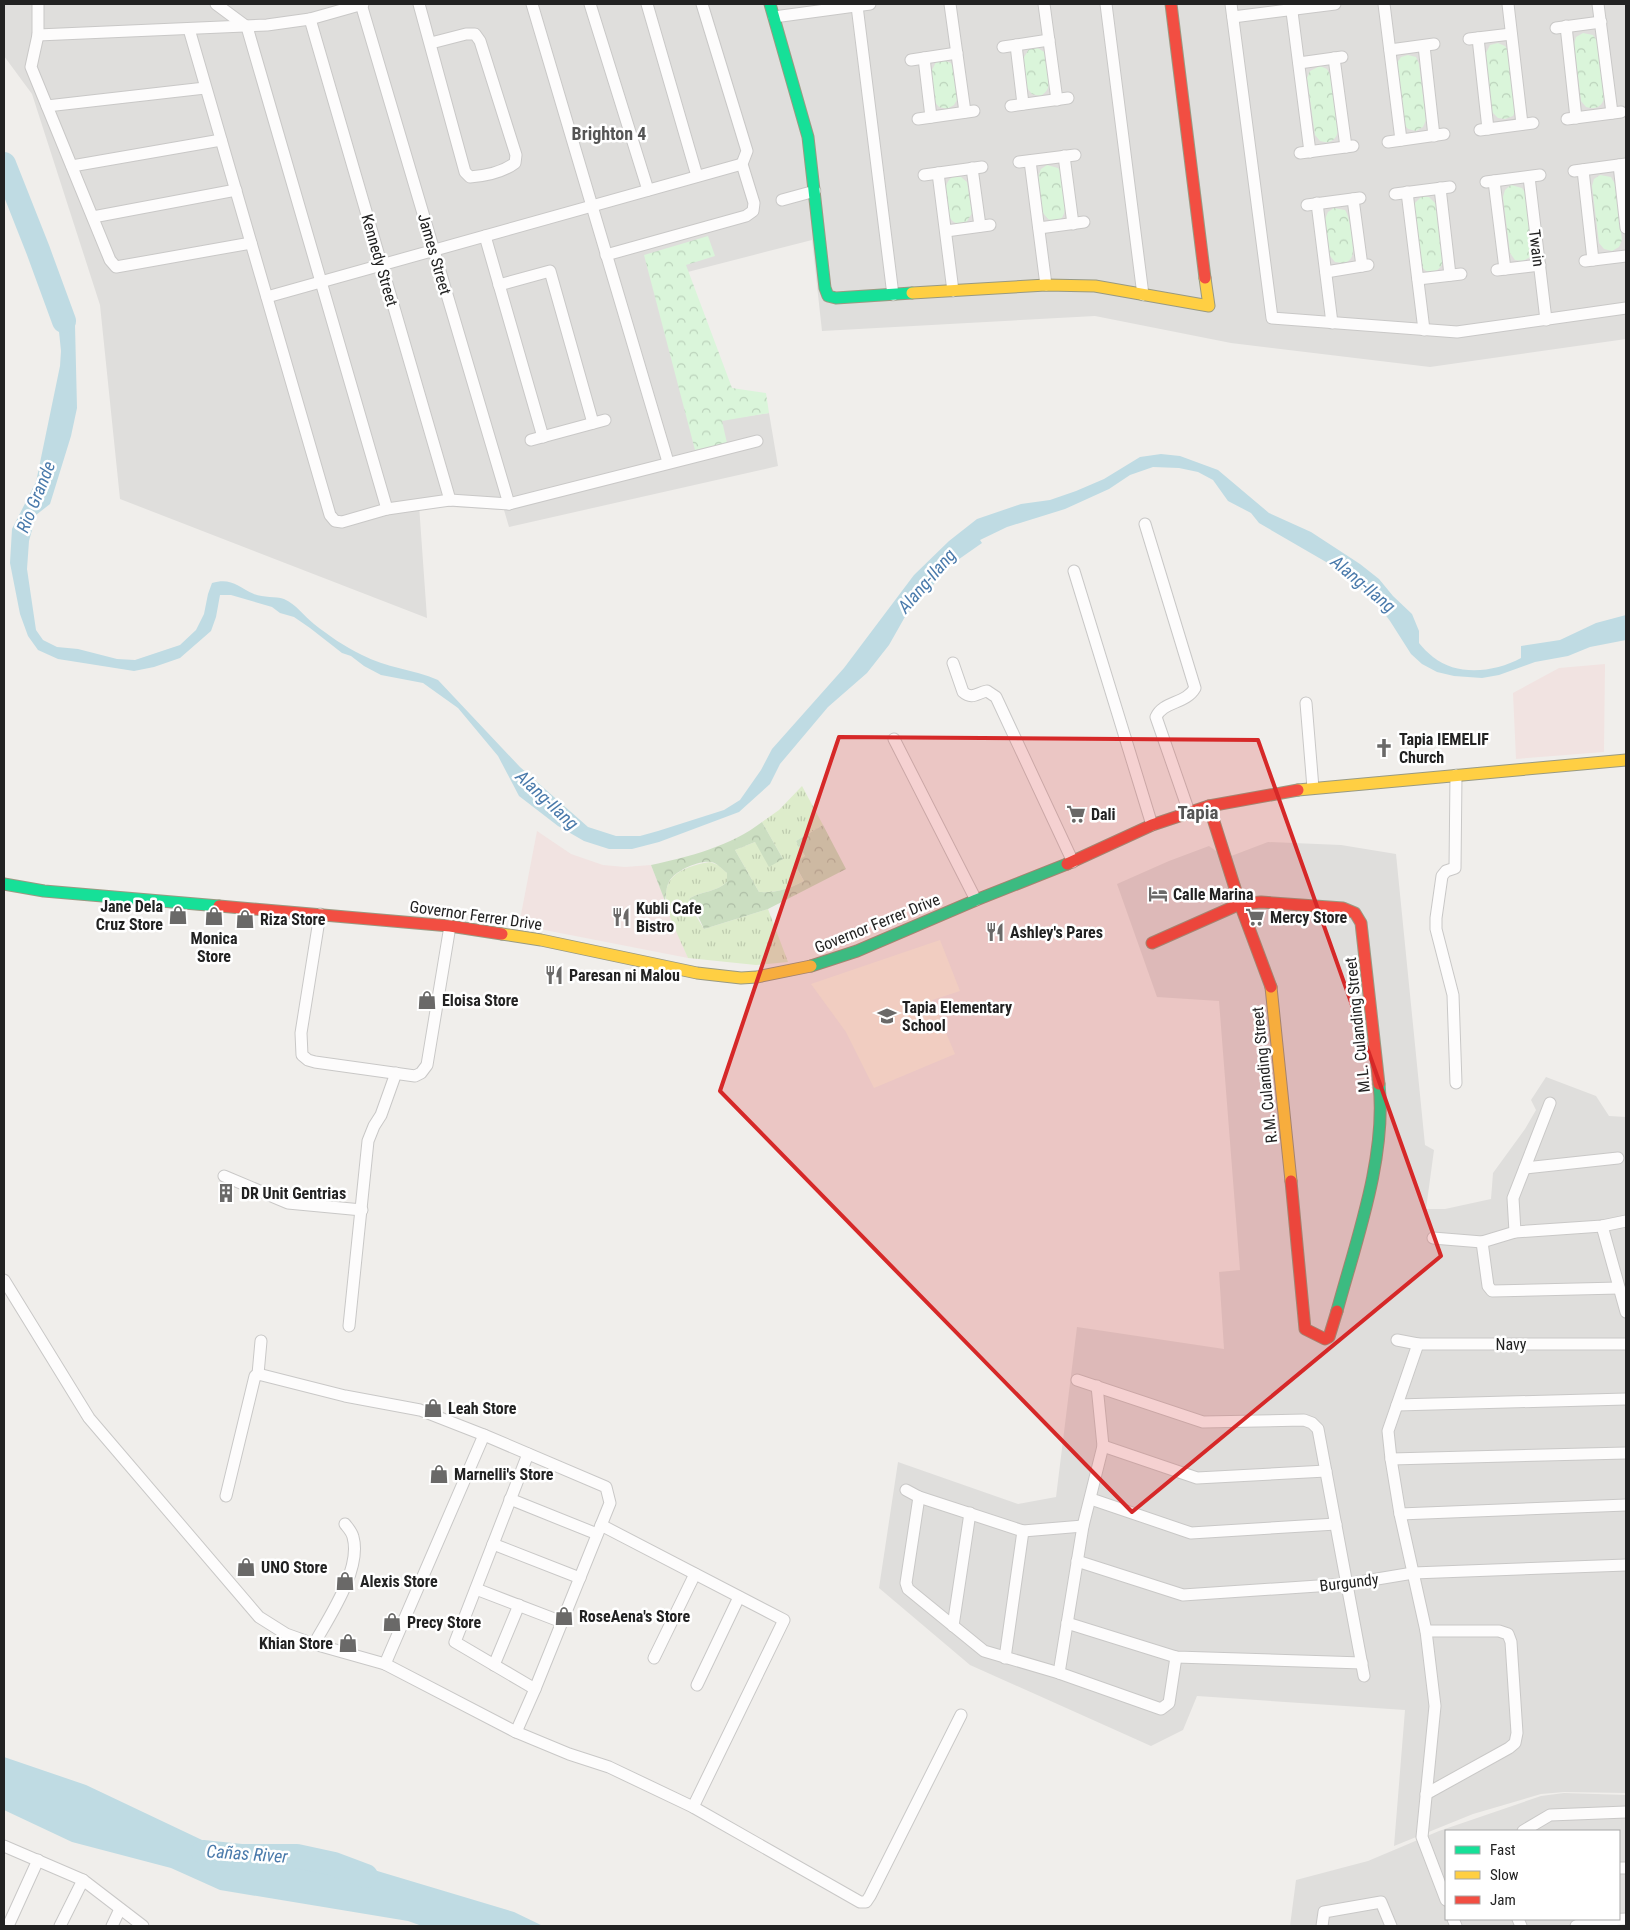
<svg xmlns="http://www.w3.org/2000/svg" width="1630" height="1930" viewBox="0 0 1630 1930" font-family="'Roboto Condensed',sans-serif">
  <defs>
    <pattern id="grass-tufts" width="24" height="20" patternUnits="userSpaceOnUse" patternTransform="scale(1.25)"><rect width="24" height="20" fill="#ddeccb"/><path d="M3 7l-1-3M5 7V3M7 7l1-3M15 17l-1-3M17 17v-4M19 17l1-3" fill="none" stroke="#bdcaae"/></pattern>
    <pattern id="forest-crowns" width="20" height="18" patternUnits="userSpaceOnUse" patternTransform="scale(1.25)"><rect width="20" height="18" fill="#cbdec1"/><path d="M2 6a3 3 0 1 1 6 0M12 15a3 3 0 1 1 6 0" fill="none" stroke="#aebea6"/></pattern>
    <pattern id="park-crowns" width="20" height="18" patternUnits="userSpaceOnUse" patternTransform="scale(1.25)"><rect width="20" height="18" fill="#daf5da"/><path d="M2 6a3 3 0 1 1 6 0M12 15a3 3 0 1 1 6 0" fill="none" stroke="#bbd2bb"/></pattern>
  </defs>
  <rect width="100%" height="100%" fill="#f0eeeb"/>
  <g fill="#dfdedc" fill-rule="evenodd">
    <path d="M4,4H1626V339L1430,367L1231,343L1095,316L822,331L812,240L676,275L715,421L769,413L778,466L509,527L504,510L419,505L427,618L120,499L100,305L32,94L4,56Z"/>
    <path d="M1268,842L1341,845L1396,854L1425,1145L1434,1150L1426,1209H1445L1491,1199L1493,1173L1525,1129L1536,1110L1531,1100L1546,1077L1596,1096L1609,1116L1626,1117V1793L1564,1792L1541,1794L1473,1814L1394,1846L1405,1710L1197,1696L1183,1730L1151,1746L970,1665L879,1588L898,1462L1018,1504L1056,1497L1077,1327L1224,1349L1219,1272L1240,1270L1219,1001L1157,997L1117,884L1169,861L1209,846L1226,858Z"/>
    <path d="M1564,1793L1626,1795V1926H1290L1296,1880L1368,1861L1439,1831L1541,1796ZM1446,1831H1619V1919H1446Z"/>
  </g>
  <g fill="#f1e3e1">
    <path d="M1605,664L1604,752L1516,759L1513,693L1559,668Z"/>
    <path d="M537,831L571,854L603,865L625,867L651,865L688,958L519,925Z"/>
  </g>
  <path fill="#f8f7e8" d="M940,940L960,991L932,1000L955,1054L874,1088L846,1032L811,984Z"/>
  <g fill="url(#grass-tufts)">
    <path d="M802,786L823,825L796,841L805,856L794,864L804,881C789,889 776,893 759,892L735,850L755,842L783,859L762,822L779,810Z"/>
    <path d="M710,862L718,865L727,873V882C717,892 702,891 690,898L688,903L704,929L768,909L788,962L756,965L688,958C670,915 640,873 710,862Z"/>
  </g>
  <path fill="url(#forest-crowns)" d="M762,822L783,859L769,867L755,842L735,850L759,892C776,893 789,889 804,881L794,863L805,856L796,841L823,825L846,869L768,909L704,929L698,916L688,903L690,898C702,891 717,892 727,882V873C722,869 717,863 711,862C699,860 674,871 669,882C666,887 666,895 665,901L651,865C689,857 731,846 762,822Z"/>
  <g fill="url(#park-crowns)">
    <path d="M1583,33L1593,35L1597,41L1604,98C1602,107 1595,110 1586,107L1581,101L1574,44L1576,37Z"/>
    <path d="M1498,43L1505,46L1509,52L1516,109L1513,116L1505,119L1498,118L1492,112L1485,55L1490,45Z"/>
    <path d="M1036,47L1046,53C1047,67 1056,89 1040,96L1032,94L1027,88L1023,59L1029,49Z"/>
    <path d="M1408,55L1416,57L1419,64L1426,120L1423,127L1416,131L1408,129L1403,123L1397,63L1401,57Z"/>
    <path d="M943,60L951,63L954,70L958,98L954,105L947,109L939,107L934,101L931,72L936,62Z"/>
    <path d="M1320,66L1327,69L1331,76L1338,132C1335,141 1329,144 1320,141L1315,135L1307,78L1310,71Z"/>
    <path d="M1047,165L1058,168C1064,175 1063,185 1064,194C1065,207 1068,226 1048,219L1043,213L1038,177L1041,169Z"/>
    <path d="M1600,175L1611,177L1615,184L1622,240L1619,247L1612,251L1604,249L1599,243L1592,186L1594,179Z"/>
    <path d="M954,176L961,177L967,182L972,213L966,223C958,224 953,224 949,216C947,203 940,183 954,176Z"/>
    <path d="M1511,185L1522,188L1526,194L1533,250L1530,257L1523,261L1515,260L1510,253L1503,197L1505,190Z"/>
    <path d="M1422,196L1429,197L1437,205L1443,261C1441,270 1434,274 1426,271L1420,265L1414,204Z"/>
    <path d="M1334,208L1345,210C1350,216 1355,250 1352,256C1350,261 1347,262 1343,263L1335,262L1330,256L1325,219L1328,212Z"/>
    <path d="M708,236L715,256L686,265L732,388L766,393L769,413L722,421L727,443L695,450L644,255Z"/>
  </g>
  <g fill="#bfdbe3">
    <path d="M62,289L75,325L77,408L71,436L50,504L36,515L29,541L27,569L36,630L43,640L57,647L78,649L117,659L135,660L180,645L196,630L204,614L208,594L212,583C231,577 238,587 254,594C264,598 275,596 284,599C296,604 304,616 314,624C328,635 345,647 362,655C386,668 413,669 438,680L520,767L588,827L616,836H640L658,831L724,810L740,800L761,770L772,749L844,668L914,575L949,541L977,519L1021,504L1050,500L1076,491L1104,479L1140,457L1161,454L1180,456L1218,470L1269,513L1311,532L1360,564L1379,579L1393,596L1412,614L1419,631V643C1423,648 1428,653 1433,657C1458,677 1495,672 1521,658V646L1560,640L1596,623L1626,615V640L1590,647L1568,656L1535,662L1499,675L1482,678L1454,676L1437,672L1422,664L1411,654L1390,621L1375,601L1353,583L1333,566L1259,523L1251,513L1228,501L1213,480L1198,472L1179,468L1153,467L1130,475L1109,489L1065,509L1007,527L980,540L982,543L952,564L906,615L889,645L867,673L828,707L780,764L770,784L739,812L659,842L632,849H609L584,841L558,826L519,796L498,756L458,708L423,683L381,675L364,666L351,656L342,653L310,628L294,617L280,613L272,607L231,595H220L216,617L211,631L180,658L154,667L134,671L58,659L38,650L28,636L20,614L10,563L12,529L36,482L60,366L61,351L58,322L45,293Z"/>
    <path d="M4,1757L86,1785L240,1858L364,1867L514,1912L543,1926H422L408,1921L220,1890L171,1868L72,1842L4,1810Z"/>
  </g>
  <g fill="none" stroke-linecap="round" stroke-linejoin="round">
    <g stroke="#bfdbe3" stroke-width="24">
      <path d="M4,164L38,250L64,321"/>
      <path d="M203,1852L241,1856H297L334,1864L366,1876"/>
    </g>
    <g stroke="#c9c8c7" stroke-width="13">
      <g id="street">
        <path d="M38,4V35L31,67L110,260L116,267L251,243"/>
        <path d="M216,4L247,27L387,509"/>
        <path d="M361,4L509,504"/>
        <path d="M419,4L465,172L470,177C484,176 503,172 515,163L516,155L480,41L475,34H466L431,43"/>
        <path d="M532,4L668,462"/>
        <path d="M590,4L648,190"/>
        <path d="M647,4L697,176"/>
        <path d="M950,4L965,112"/>
        <path d="M1044,4L1057,100"/>
        <path d="M1106,4L1143,295"/>
        <path d="M1231,4L1272,318L1457,332L1626,308"/>
        <path d="M1291,4L1310,152"/>
        <path d="M1384,4L1401,140"/>
        <path d="M1508,4L1522,124"/>
        <path d="M1598,4L1612,113"/>
        <path d="M857,6L893,295"/>
        <path d="M774,17L870,4"/>
        <path d="M1233,17L1335,4"/>
        <path d="M310,19L450,500"/>
        <path d="M1566,26L1576,118"/>
        <path d="M1556,28L1601,22"/>
        <path d="M189,29L330,515L335,521L342,522L387,509L450,500L509,504L757,441"/>
        <path d="M38,35L267,25L310,19L363,4"/>
        <path d="M1478,38L1488,129"/>
        <path d="M1469,39L1511,34"/>
        <path d="M1016,45L1023,104"/>
        <path d="M1424,46L1434,136"/>
        <path d="M1003,47L1049,40"/>
        <path d="M1390,50L1434,44"/>
        <path d="M924,58L931,117"/>
        <path d="M1334,58L1346,147"/>
        <path d="M911,60L957,53"/>
        <path d="M1299,63L1342,57"/>
        <path d="M47,106L205,88"/>
        <path d="M1011,106L1068,98"/>
        <path d="M918,119L974,111"/>
        <path d="M1567,119L1621,112"/>
        <path d="M1480,130L1533,123"/>
        <path d="M1388,142L1444,134"/>
        <path d="M1300,153L1353,146"/>
        <path d="M1064,156L1073,224"/>
        <path d="M1030,161L1046,285"/>
        <path d="M1019,162L1075,155"/>
        <path d="M1619,165L1626,228"/>
        <path d="M72,166L221,140"/>
        <path d="M972,168L980,226"/>
        <path d="M1583,170L1593,260"/>
        <path d="M1574,171L1626,164"/>
        <path d="M938,173L953,291"/>
        <path d="M924,175L982,167"/>
        <path d="M1529,177L1546,320"/>
        <path d="M1494,181L1505,269"/>
        <path d="M1486,182L1540,175"/>
        <path d="M1440,188L1450,275"/>
        <path d="M1407,192L1424,330"/>
        <path d="M1395,194L1450,187"/>
        <path d="M1353,199L1362,266"/>
        <path d="M782,200L815,191"/>
        <path d="M1317,203L1332,323"/>
        <path d="M1307,205L1360,198"/>
        <path d="M93,217L236,190"/>
        <path d="M1039,228L1084,222"/>
        <path d="M946,231L990,225"/>
        <path d="M485,236L543,437"/>
        <path d="M606,255L746,216L753,211L754,203L742,164L747,151L702,4"/>
        <path d="M1585,261L1626,256"/>
        <path d="M1497,270L1540,265"/>
        <path d="M1326,272L1368,265"/>
        <path d="M1418,279L1461,274"/>
        <path d="M499,285L550,271L593,423"/>
        <path d="M267,297L742,164"/>
        <path d="M531,440L605,420"/>
        <path d="M1145,524L1195,688C1186,704 1163,701 1156,717L1189,812"/>
        <path d="M1074,571L1152,825"/>
        <path d="M953,663L963,692C972,700 977,693 987,691L996,697L1073,862"/>
        <path d="M1306,703L1313,788"/>
        <path d="M894,739L976,900"/>
        <path d="M320,914L301,1033L302,1055L308,1060L315,1062L415,1076L421,1073L427,1065L450,926"/>
        <path d="M1456,1083L1453,995L1436,929V918L1442,876L1446,871L1455,868L1456,775"/>
        <path d="M1525,1168L1618,1158"/>
        <path d="M224,1176L288,1203L362,1210"/>
        <path d="M1602,1226L1626,1312"/>
        <path d="M1515,1232L1513,1198L1550,1103"/>
        <path d="M1433,1238L1482,1242L1515,1232L1602,1226L1626,1221"/>
        <path d="M1482,1242L1488,1286L1492,1291L1619,1288"/>
        <path d="M4,1280L89,1418L259,1617L286,1634L314,1644L385,1664L484,1435"/>
        <path d="M349,1326L368,1141L374,1126L381,1115L396,1073"/>
        <path d="M1397,1340L1418,1344H1626"/>
        <path d="M1418,1344L1388,1431L1391,1459L1400,1514L1426,1631L1435,1706L1422,1837L1446,1900"/>
        <path d="M258,1374L261,1341"/>
        <path d="M1077,1380L1203,1422L1304,1420L1312,1423L1318,1429L1364,1676"/>
        <path d="M1397,1405L1626,1399"/>
        <path d="M1103,1446L1197,1478L1326,1471"/>
        <path d="M528,1454L455,1642L535,1689"/>
        <path d="M1391,1459L1626,1453"/>
        <path d="M906,1490L919,1497L1023,1531L1083,1526"/>
        <path d="M226,1496L255,1376L258,1374L345,1396L420,1410L484,1435L606,1487L610,1503L535,1689L516,1732"/>
        <path d="M919,1497L906,1583L908,1589L984,1651L1059,1673L1161,1709L1169,1703L1176,1657"/>
        <path d="M510,1499L597,1534"/>
        <path d="M1091,1499L1191,1533L1336,1524"/>
        <path d="M1400,1514L1626,1505"/>
        <path d="M601,1525L784,1620L693,1807"/>
        <path d="M493,1544L580,1578"/>
        <path d="M1077,1561L1183,1595L1347,1584L1413,1573L1626,1565"/>
        <path d="M476,1589L562,1622"/>
        <path d="M1067,1623L1176,1657L1362,1663"/>
        <path d="M953,1626L970,1513"/>
        <path d="M314,1644C329,1617 362,1569 353,1537C352,1532 348,1528 345,1524"/>
        <path d="M654,1658L695,1574"/>
        <path d="M1005,1658L1023,1531"/>
        <path d="M385,1664L516,1732L569,1754L609,1767L693,1807L860,1902H866L870,1896L961,1715"/>
        <path d="M494,1665L519,1605"/>
        <path d="M1059,1673L1083,1526L1103,1446L1097,1386"/>
        <path d="M697,1685L739,1597"/>
        <path d="M1426,1794L1509,1748L1515,1743L1517,1733L1511,1642L1508,1634L1499,1631H1426"/>
        <path d="M1523,1831L1550,1815L1626,1812"/>
        <path d="M4,1846L83,1880L143,1926"/>
        <path d="M1619,1868H1626"/>
        <path d="M1453,1919L1456,1926"/>
        <path d="M1518,1919L1521,1926"/>
        <path d="M8,1926L38,1860"/>
        <path d="M60,1926L83,1880"/>
        <path d="M112,1926L120,1909"/>
        <path d="M1322,1926L1324,1912L1381,1902L1391,1926"/>
        <path d="M1576,1926L1586,1921L1626,1919"/>
      </g>
    </g>
    <g stroke="#999a82" stroke-width="13">
      <g id="fast">
        <path d="M770,4L808,137L825,288L828,296L836,298L912,293"/>
        <path d="M4,884L44,891L219,906"/>
        <path d="M811,966L857,951L976,900L1067,864"/>
        <path d="M1337,1311C1356,1241 1387,1156 1379,1084"/>
      </g>
    </g>
    <g stroke="#999a82" stroke-width="13">
      <g id="slow">
        <path d="M912,293L1046,285L1095,286L1209,306L1205,278"/>
        <path d="M1298,790L1626,760"/>
        <path d="M502,934L541,940L697,973L741,978L757,977L811,966"/>
        <path d="M1271,987L1291,1181"/>
      </g>
    </g>
    <g stroke="#999a82" stroke-width="13">
      <g id="jam">
        <path d="M1171,4L1205,278"/>
        <path d="M1209,806L1240,904L1271,987"/>
        <path d="M1067,864L1152,825L1209,806L1298,790"/>
        <path d="M219,906L450,926L502,934"/>
        <path d="M1152,943L1240,904L1261,902L1343,908L1355,913L1361,923L1379,1084"/>
        <path d="M1291,1181L1305,1329L1325,1339L1329,1337L1337,1311"/>
      </g>
    </g>
    <use href="#street" stroke="#fdfcfc" stroke-width="11"/>
    <use href="#fast" stroke="#16e098" stroke-width="11"/>
    <use href="#slow" stroke="#ffcf43" stroke-width="11"/>
    <use href="#jam" stroke="#f24e42" stroke-width="11"/>
  </g>
  <path fill="#d62828" fill-opacity="0.2" stroke="#d62828" stroke-width="4" stroke-linejoin="round" d="M839,737L1258,740L1441,1256L1132,1512L720,1091Z"/>
  <defs>
    <g id="church-bare" transform="scale(1.5)"><path d="M-1.2-6h2.4v3.5h3.3v2.4h-3.3V6h-2.4V-.1h-3.3v-2.4h3.3Z" fill="#6a6968" stroke="#fff" stroke-width="2.5" paint-order="stroke"/></g>
    <g id="supermarket-bare" transform="scale(1.5)"><path d="M-6-5.5h2.5l.6 2H6L4.5 2H-2.5L-4.4-4H-6ZM-1.5 3.2a1.3 1.3 0 1 0 .1 0ZM3 3.2a1.3 1.3 0 1 0 .1 0Z" fill="#6a6968" stroke="#fff" stroke-width="2.5" paint-order="stroke"/></g>
    <g id="hotel-bare" transform="scale(1.5)"><path d="M-6-4.5h1.5V1H6V5H4.5V3h-9V5H-6ZM-4 0a1.8 1.8 0 1 1 3.6 0ZM.5 0V-2.5h3Q6-2.5 6 0Z" fill="#6a6968" stroke="#fff" stroke-width="2.5" paint-order="stroke"/></g>
    <g id="shop-bare" transform="scale(1.5)"><path d="M-5-2.5h2.3a2.7 3.5 0 0 1 5.4 0H5L5.5 6h-11ZM-1.5-2.5h3a1.5 2.3 0 0 0-3 0Z" fill="#6a6968" stroke="#fff" stroke-width="2.5" paint-order="stroke"/></g>
    <g id="restaurant-bare" transform="scale(1.5)"><path d="M-5-6h1v4h1v-4h1v4h1v-4h1v5L-1.5 .5V6h-2V.5L-5-1ZM5-6V6H3V1.5H1.5Q1.5-4 5-6Z" fill="#6a6968" stroke="#fff" stroke-width="2.5" paint-order="stroke"/></g>
    <g id="school-bare" transform="scale(1.5)"><path d="M0-5L7-2L0 1L-7-2ZM-4 1L0 2.5L4 1V4Q0 6-4 4Z" fill="#6a6968" stroke="#fff" stroke-width="2.5" paint-order="stroke"/></g>
    <g id="building-bare" transform="scale(1.5)"><path d="M-4-6H4V6H1V3H-1V6H-4ZM-2.5-4.3h1.7v1.8h-1.7ZM.8-4.3h1.7v1.8H.8ZM-2.5-1h1.7V.8h-1.7ZM.8-1h1.7V.8H.8Z" fill="#6a6968" stroke="#fff" stroke-width="2.5" paint-order="stroke"/></g>
  </defs>
  <g fill-rule="evenodd">
    <use href="#church-bare" x="1384" y="748"/>
    <use href="#supermarket-bare" x="1076" y="814"/>
    <use href="#hotel-bare" x="1158" y="894"/>
    <use href="#shop-bare" x="178" y="915"/>
    <use href="#shop-bare" x="214" y="916"/>
    <use href="#restaurant-bare" x="621" y="917"/>
    <use href="#supermarket-bare" x="1255" y="917"/>
    <use href="#shop-bare" x="245" y="919"/>
    <use href="#restaurant-bare" x="995" y="932"/>
    <use href="#restaurant-bare" x="554" y="975"/>
    <use href="#shop-bare" x="427" y="1000"/>
    <use href="#school-bare" x="887" y="1016"/>
    <use href="#building-bare" x="226" y="1193"/>
    <use href="#shop-bare" x="433" y="1408"/>
    <use href="#shop-bare" x="439" y="1474"/>
    <use href="#shop-bare" x="246" y="1567"/>
    <use href="#shop-bare" x="345" y="1581"/>
    <use href="#shop-bare" x="564" y="1616"/>
    <use href="#shop-bare" x="392" y="1622"/>
    <use href="#shop-bare" x="348" y="1643"/>
  </g>
  <g text-anchor="middle" stroke-width="5" stroke-linejoin="round" paint-order="stroke">
    <g font-size="16" fill="#222" stroke="#fff">
      <text transform="translate(1537 248) rotate(83)" y="6">Twain</text>
      <text transform="translate(435 254) rotate(74)" y="6">James Street</text>
      <text transform="translate(380 260) rotate(74)" y="6">Kennedy Street</text>
      <text transform="translate(476 915) rotate(8)" y="6">Governor Ferrer Drive</text>
      <text transform="translate(877 923) rotate(-22)" y="6">Governor Ferrer Drive</text>
      <text transform="translate(1357 1025) rotate(-96)" y="6">M.L. Culanding Street</text>
      <text transform="translate(1264 1075) rotate(-96)" y="6">R.M. Culanding Street</text>
      <text x="1511" y="1350">Navy</text>
      <text transform="translate(1349 1582) rotate(-7)" y="6">Burgundy</text>
    </g>
    <g font-size="16" font-weight="bold" fill="#222" stroke="#fff" text-anchor="start">
      <text x="1399" y="745">Tapia IEMELIF<tspan x="1399" dy="18">Church</tspan></text>
      <text x="1091" y="820">Dali</text>
      <text x="1173" y="900">Calle Marina</text>
      <text x="163" y="912" text-anchor="end">Jane Dela<tspan x="163" dy="18">Cruz Store</tspan></text>
      <text x="636" y="914">Kubli Cafe<tspan x="636" dy="18">Bistro</tspan></text>
      <text x="1270" y="923">Mercy Store</text>
      <text x="260" y="925">Riza Store</text>
      <text x="1010" y="938">Ashley's Pares</text>
      <text x="214" y="944" text-anchor="middle">Monica<tspan x="214" dy="18">Store</tspan></text>
      <text x="569" y="981">Paresan ni Malou</text>
      <text x="442" y="1006">Eloisa Store</text>
      <text x="902" y="1013">Tapia Elementary<tspan x="902" dy="18">School</tspan></text>
      <text x="241" y="1199">DR Unit Gentrias</text>
      <text x="448" y="1414">Leah Store</text>
      <text x="454" y="1480">Marnelli's Store</text>
      <text x="261" y="1573">UNO Store</text>
      <text x="360" y="1587">Alexis Store</text>
      <text x="579" y="1622">RoseAena's Store</text>
      <text x="407" y="1628">Precy Store</text>
      <text x="333" y="1649" text-anchor="end">Khian Store</text>
    </g>
    <g font-size="18" font-weight="bold" fill="#555" stroke="#fff">
      <text x="609" y="140">Brighton 4</text>
    </g>
    <g font-size="18" font-style="italic" fill="#4a7aab" stroke="#fff">
      <text transform="translate(36 497) rotate(-68)" y="6">Rio Grande</text>
      <text transform="translate(927 581) rotate(-49)" y="6">Alang-Ilang</text>
      <text transform="translate(1363 584) rotate(40)" y="6">Alang-Ilang</text>
      <text transform="translate(547 800) rotate(43)" y="6">Alang-Ilang</text>
      <text transform="translate(247 1854) rotate(4)" y="6">Cañas River</text>
    </g>
    <g font-size="19" font-weight="bold" fill="#555" stroke="#fff">
      <text x="1198" y="819">Tapia</text>
    </g>
  </g>
  <rect width="1630" height="1930" fill="none" stroke="#222222" stroke-width="10"/>
  <rect x="1445" y="1830" width="175" height="90" fill="#ffffff" stroke="#a7a7a7"/>
  <rect x="1455" y="1846" width="25" height="8" fill="#16e098" stroke="#a7a7a7"/>
  <text x="1490" y="1855" font-size="15" fill="#222222">Fast</text>
  <rect x="1455" y="1871" width="25" height="8" fill="#ffcf43" stroke="#a7a7a7"/>
  <text x="1490" y="1880" font-size="15" fill="#222222">Slow</text>
  <rect x="1455" y="1896" width="25" height="8" fill="#f24e42" stroke="#a7a7a7"/>
  <text x="1490" y="1905" font-size="15" fill="#222222">Jam</text>
</svg>
